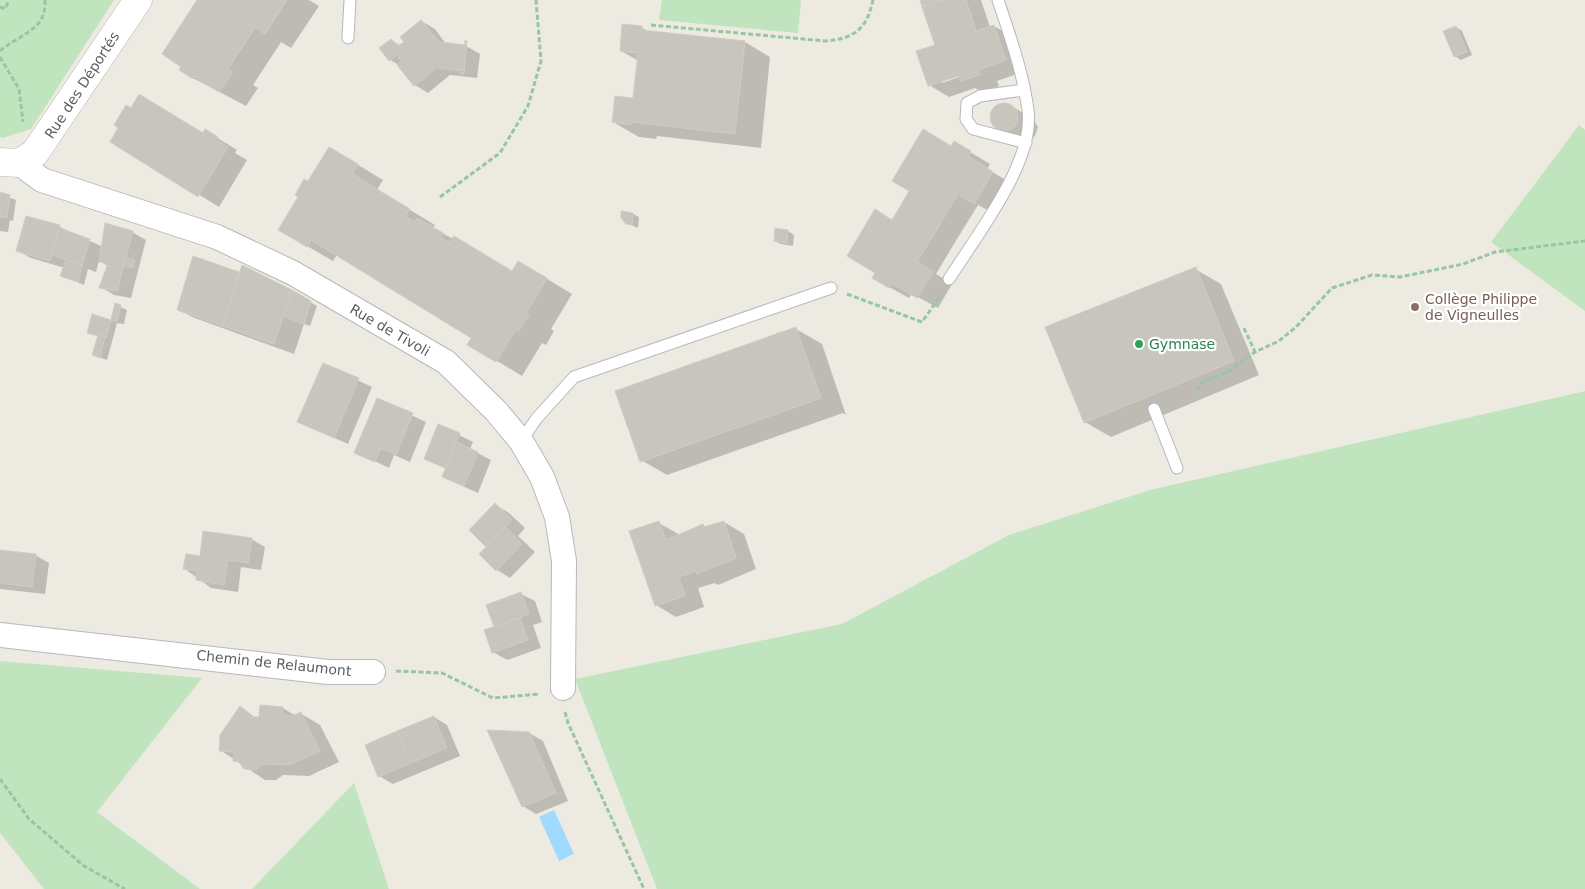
<svg xmlns="http://www.w3.org/2000/svg" width="1585" height="889" viewBox="0 0 1585 889" font-family="'DejaVu Sans',sans-serif">
  <rect width="100%" height="100%" fill="#edeae2"/>
  <g fill="#c0e5be">
    <path d="M0,0H114L31,129L3,138L0,137Z"/>
    <path d="M662,0H801L798,33L659,20Z"/>
    <path d="M1579,125L1585,130V311L1491,242Z"/>
    <path d="M1585,391V889H657L575,679L842,624L1009,535L1150,490Z"/>
    <path d="M0,661L202,678L97,812L200,889H44L0,833Z"/>
    <path d="M354,783L389,889H252Z"/>
  </g>
  <path fill="#a1daff" d="M554,810L574,854L559,861L539,817Z"/>
  <g fill="#0003" fill-rule="evenodd">
    <path d="M198,0H309L319,6L291,48L281,42L253,85L258,88L246,106L193,78Z"/>
    <path d="M921,0H981L990,27L994,26L1014,38L1025,71L997,81L999,86L982,92L975,88L949,97L929,85L937,45ZM965,73V75L942,83V80Z"/>
    <path d="M421,21L435,29L446,44L466,46L480,54L477,78L450,75L428,93L415,85L399,65L390,60L391,40L401,46Z"/>
    <path d="M641,27L649,32L745,42L770,57L761,148L657,136L656,139L639,137L613,122L634,99L639,61L621,51Z"/>
    <path d="M1456,27L1462,31L1472,55L1461,60L1455,56Z"/>
    <path d="M1000,104L1013,107L1033,119L1038,127L1035,136L1028,141L1015,139L995,127L991,118L993,109Z"/>
    <path d="M206,131L237,150L235,153L247,160L219,207L112,141L204,134Z"/>
    <path d="M955,143L990,164L987,169L1013,184L995,214L978,205L957,239L936,274L952,284L938,308L912,294L909,298L889,287L876,272L893,221Z"/>
    <path d="M330,148L383,180L377,190L435,225L433,228L513,272L544,277L572,294L551,329L554,331L546,345L542,343L522,376L469,344L473,337L337,255L333,261L307,246L308,183Z"/>
    <path d="M0,194L16,200L13,221L10,220L8,232L0,231Z"/>
    <path d="M633,214L639,217L638,228L627,223Z"/>
    <path d="M60,227L103,247L132,232L146,240L131,298L114,295L101,287L108,266L99,261L96,272L88,269L84,285L62,276L65,268L31,258L18,251Z"/>
    <path d="M788,231L794,235L793,246L781,244L775,241Z"/>
    <path d="M1195,269L1221,284L1259,375L1111,437L1085,422Z"/>
    <path d="M238,273L292,291L317,306L310,326L304,324L294,354L192,317L178,309Z"/>
    <path d="M116,305L127,310L124,324L117,323L107,360L94,355L99,337L88,332L112,321Z"/>
    <path d="M796,329L822,344L846,415L843,413L667,475L641,460L616,390L620,392L776,336L777,332L782,334Z"/>
    <path d="M323,364L372,387L348,444L299,422Z"/>
    <path d="M378,400L426,422L410,462L394,455L389,468L356,452Z"/>
    <path d="M439,425L473,442L470,449L491,460L478,493L443,477L446,469L426,458Z"/>
    <path d="M496,505L509,513L525,528L518,536L535,552L510,578L497,570L488,547L471,530Z"/>
    <path d="M724,522L744,534L756,569L718,585L715,583L698,588L704,607L676,617L656,605L659,523L680,535L703,526L706,528Z"/>
    <path d="M251,539L265,547L261,570L241,567L238,592L211,588L185,569L201,557Z"/>
    <path d="M0,551L35,555L49,563L45,594L0,589Z"/>
    <path d="M521,594L535,601L542,622L533,625L541,648L507,660L493,652L495,628Z"/>
    <path d="M240,708L258,719L283,708L296,716L300,713L320,725L339,762L309,776L283,775L276,780H265L220,750Z"/>
    <path d="M434,717L447,725L460,756L393,784L379,776Z"/>
    <path d="M529,733L543,741L568,801L536,814L523,806Z"/>
  </g>
  <g fill="#c8c5bf" stroke="#d2ccc0">
    <path d="M197,0H287L265,34L255,28L228,69L233,72L219,92L194,76L193,79L179,70L181,67L162,54Z"/>
    <path d="M920,0H943L922,7Z"/>
    <path d="M943,0H966L976,31L994,25L1006,60L978,70L980,75L961,81L959,76L928,86L916,51L935,45L922,7Z"/>
    <path d="M421,20L439,42L466,45L464,41H467L464,74L460,73H463L464,71L436,68L414,86L397,65L401,61L397,55L389,61L379,48L391,39L398,46L404,42L400,37Z"/>
    <path d="M622,24L642,26L641,30L745,41L735,134L631,122V125L612,122L615,96L633,98L638,53L620,51Z"/>
    <path d="M1456,26L1467,52L1454,57L1443,31Z"/>
    <path d="M139,94L203,133L205,129L218,137L216,140L228,147L198,197L110,142L118,128L114,125L126,105L131,108Z"/>
    <circle cx="1004" cy="117" r="14"/>
    <path d="M923,129L951,146L954,141L971,151L968,156L993,172L974,204L958,194L938,228L901,205L909,191L892,181Z"/>
    <path d="M329,147L358,164L352,174L410,209L405,216L414,222L417,218L443,233L440,237L449,243L454,236L512,271L518,261L547,278L526,313L529,315L519,331L516,329L496,362L467,345L471,338L311,240L307,247L278,230L298,197L295,195L304,179L308,181Z"/>
    <path d="M0,192L10,195L7,218L0,217Z"/>
    <path d="M901,205L938,228L917,262L933,272L917,298L892,283L889,288L872,278L875,273L847,256L875,209L892,220Z"/>
    <path d="M621,211L633,213L632,225L626,224L621,218Z"/>
    <path d="M26,216L60,225L50,261L16,251Z"/>
    <path d="M105,223L133,231L117,291L99,288L108,263L99,262Z"/>
    <path d="M59,228L90,239L82,265L52,255Z"/>
    <path d="M775,228L788,230L787,243L774,241Z"/>
    <path d="M193,256L239,272L223,326L177,310Z"/>
    <path d="M126,257L135,260L133,268L124,266Z"/>
    <path d="M66,260L82,265L78,282L60,276Z"/>
    <path d="M242,265L292,290L274,344L223,326Z"/>
    <path d="M1196,267L1234,361L1084,423L1045,327Z"/>
    <path d="M292,290L311,301L304,324L283,316Z"/>
    <path d="M115,303L121,305L117,321L111,320Z"/>
    <path d="M92,314L111,320L106,338L87,333Z"/>
    <path d="M796,327L821,398L640,462L615,391Z"/>
    <path d="M98,335L105,337L100,358L92,355Z"/>
    <path d="M323,363L359,378L334,438L297,422Z"/>
    <path d="M377,398L413,413L396,455L381,448L375,462L354,453Z"/>
    <path d="M438,424L460,433L445,468L424,459Z"/>
    <path d="M456,442L478,452L464,486L442,477Z"/>
    <path d="M495,503L512,520L486,547L469,530Z"/>
    <path d="M659,521L666,540L703,524L704,527L724,521L736,558L697,574L696,571L679,577L685,596L655,606L629,531Z"/>
    <path d="M506,527L522,544L496,571L479,554Z"/>
    <path d="M203,531L252,538L248,563L228,560L224,585L196,580L197,571L183,569L186,554L200,556Z"/>
    <path d="M0,550L36,554L32,587L0,583Z"/>
    <path d="M521,592L529,614L494,627L486,605Z"/>
    <path d="M520,618L528,640L492,653L484,630Z"/>
    <path d="M260,705L283,707L282,715L292,716L301,712L320,751L289,765L262,764L256,770L244,769L239,762L233,761L234,752L219,751L220,735L240,706L249,713V717H259Z"/>
    <path d="M434,716L447,748L411,763L397,731Z"/>
    <path d="M487,730L529,732L556,793L522,807Z"/>
    <path d="M397,731L411,763L378,777L365,745Z"/>
  </g>
  <g fill="none" stroke-linecap="round" stroke-linejoin="round">
    <g stroke="#b5b8bd" stroke-width="13">
      <g id="lane">
        <path d="M348,38L350,0"/>
        <path d="M1024,90L980,96L967,103L966,119L973,129L1026,143"/>
        <path d="M949,279C976,236 1035,162 1028,110C1023,72 1010,36 998,0"/>
        <path d="M1154,409L1177,468"/>
        <path d="M521,441L537,418L574,377L831,288"/>
      </g>
    </g>
    <g stroke="#b5b8bd" stroke-width="26">
      <g id="street">
        <path d="M19,163L42,180L217,237L293,273L446,362L496,411L521,441L542,477L557,517L564,561L563,688"/>
        <path d="M0,635L328,672H373"/>
      </g>
    </g>
    <g stroke="#b4b8bd" stroke-width="29">
      <path id="secondary" d="M0,162L19,163L35,153L138,0"/>
    </g>
    <g stroke="#97c6a3" stroke-width="3" stroke-dasharray="5 2.5" stroke-linecap="butt">
      <path d="M0,7L5,9L9,0"/>
      <path d="M651,25L825,41C854,39 867,29 873,0"/>
      <path d="M0,51C19,34 47,31 45,0"/>
      <path d="M0,57L19,89L23,122"/>
      <path d="M440,197L500,153L528,106L541,61L536,0"/>
      <path d="M847,294L922,322L941,295"/>
      <path d="M1244,328L1255,352"/>
      <path d="M1198,390L1199,384L1231,370L1255,352L1279,341L1296,327L1332,288L1372,275L1400,277L1463,264L1495,252L1585,241"/>
      <path d="M396,671L442,673L493,698L539,694"/>
      <path d="M565,712L568,723L644,889"/>
      <path d="M0,779L29,819L84,866L125,889"/>
    </g>
    <use href="#lane" stroke="#fff" stroke-width="11"/>
    <use href="#street" stroke="#fff" stroke-width="24"/>
    <use href="#secondary" stroke="#fff" stroke-width="28"/>
  </g>
  <circle fill="#8d6e63" stroke="#fff" stroke-width="2" cx="1415" cy="307" r="5"/>
  <circle fill="#2e9e5b" stroke="#fff" stroke-width="2" cx="1139" cy="344" r="5"/>
  <g text-anchor="middle" stroke-width="4.5" stroke-linejoin="round" paint-order="stroke">
    <g font-size="14" fill="#5a5f63" stroke="#fff">
      <text transform="translate(82 85) rotate(-57)" y="5">Rue des Déportés</text>
      <text transform="translate(390 330) rotate(30)" y="5">Rue de Tivoli</text>
      <text transform="translate(274 663) rotate(6)" y="5">Chemin de Relaumont</text>
    </g>
    <g font-size="14" fill="#785e54" stroke="#fff" text-anchor="start">
      <text x="1425" y="304">Collège Philippe<tspan x="1425" dy="16">de Vigneulles</tspan></text>
    </g>
    <g font-size="14" fill="#27864d" stroke="#fff" text-anchor="start">
      <text x="1149" y="349">Gymnase</text>
    </g>
  </g>
</svg>
